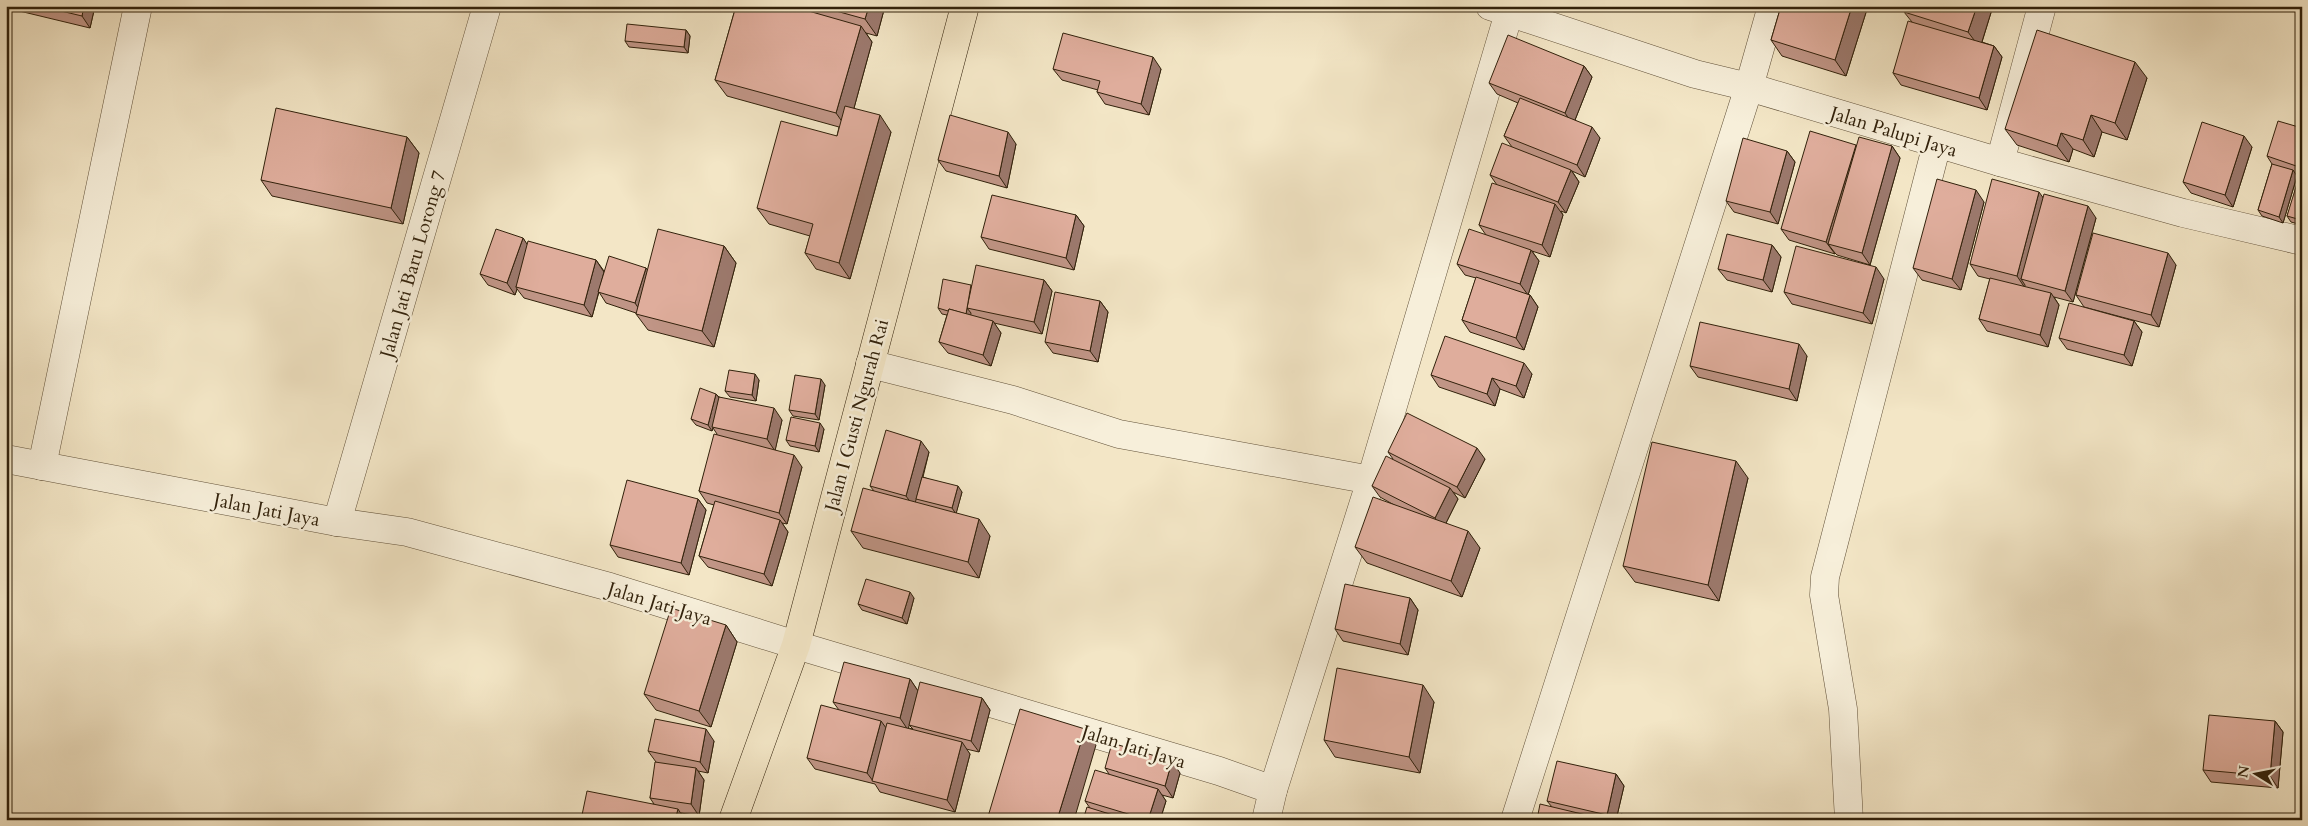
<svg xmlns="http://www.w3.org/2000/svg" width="2308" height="826" viewBox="0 0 2308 826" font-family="Cardo,serif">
  <rect width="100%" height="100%" fill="#f3e6c6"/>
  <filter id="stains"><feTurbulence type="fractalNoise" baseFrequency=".004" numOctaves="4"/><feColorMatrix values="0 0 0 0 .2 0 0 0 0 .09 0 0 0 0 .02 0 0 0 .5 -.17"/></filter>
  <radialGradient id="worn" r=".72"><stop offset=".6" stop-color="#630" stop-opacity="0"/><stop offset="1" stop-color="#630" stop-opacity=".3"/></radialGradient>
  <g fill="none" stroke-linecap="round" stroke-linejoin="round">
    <g stroke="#62523a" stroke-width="29">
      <g id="minor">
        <path d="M1490,6L1695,74L1749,87L2000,162L2183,213L2302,241"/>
        <path d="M2000,162L2042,6"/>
        <path d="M870,364L1013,400L1119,434L1371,480"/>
        <path d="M6,459L337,522L407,532L610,587L796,645L1219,771L1273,790L1266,820"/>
        <path d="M42,466L138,6"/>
        <path d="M337,522L487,6"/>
        <path d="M1273,790L1371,480L1511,6"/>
        <path d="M1515,820L1749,87L1772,6"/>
        <path d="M1849,820L1843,709L1824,595L1825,577L1937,144"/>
      </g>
    </g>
    <g stroke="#31210b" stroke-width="29">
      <path id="major" d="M733,820L796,645L965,6"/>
    </g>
    <use href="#minor" stroke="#f7efda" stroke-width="28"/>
    <use href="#major" stroke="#f3e6c6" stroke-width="28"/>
  </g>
  <g fill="#c09586" stroke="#31210b" fill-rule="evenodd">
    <path d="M9,6H95L90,28L11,9Z"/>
    <path d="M736,6H885L877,36L866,33L872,42L854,108L891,132L850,279L816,269L805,253L810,236L769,224L757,208L837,136L839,127L727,96L715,80Z"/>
    <path d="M1781,6H1868L1846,76L1782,56L1771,40Z"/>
    <path d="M1993,6L1982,42L1994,46L2002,57L1987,110L1901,85L1893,73L1912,22L1904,12Z"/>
    <path d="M686,30L690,36L688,53L629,47L625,41Z"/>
    <path d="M1584,66L1592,77L1575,120L1600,138L1585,177L1572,171L1579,182L1566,213L1561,211L1563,215L1550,257L1532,251L1539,261L1528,295H1530L1538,307L1524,350L1470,332L1462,320L1476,278L1465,275L1457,264L1486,235L1479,225L1497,185L1490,175L1512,147L1504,136L1518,103L1497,94L1489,83Z"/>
    <path d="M1053,69H1161L1149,115L1105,104L1097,92L1098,90L1062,80Z"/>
    <path d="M2147,78L2127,140L2102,132L2094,157L2073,149L2069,162L2017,145L2005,129Z"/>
    <path d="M2302,128V177L2296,175L2297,176L2283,223L2262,216L2258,210L2272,164L2267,156Z"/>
    <path d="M407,137L419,153L403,224L272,196L261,180Z"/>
    <path d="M1016,144L1007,188L946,171L938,160Z"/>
    <path d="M1856,145L1857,146H1892L1900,158L1870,265L1837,255L1835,253V254L1789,240L1781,229Z"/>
    <path d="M2252,147L2233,207L2191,193L2183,182Z"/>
    <path d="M1787,151L1795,162L1778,224L1734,212L1726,201Z"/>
    <path d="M2302,178V225L2291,222L2287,216Z"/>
    <path d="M2043,197L2096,218L2073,302L2054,297L2059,305L2048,347L1987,331L1979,319L1990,279L1978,276L1970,264Z"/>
    <path d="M1984,202L1961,290L1922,280L1913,268Z"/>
    <path d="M1076,215L1084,226L1074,270L989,249L981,237Z"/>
    <path d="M523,238L527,245L596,260L604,271L646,268L648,270L724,246L736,263L714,347L648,330L636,314V313L606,303L599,292L592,317L524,298L517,289L515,295L488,285L480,274Z"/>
    <path d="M1772,245L1781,257L1772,292L1727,280L1718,269Z"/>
    <path d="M2176,265L2159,327L2084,307L2076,295Z"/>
    <path d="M1884,279L1872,324L1792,304L1784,292Z"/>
    <path d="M1044,280L1052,291L1042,334L994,323L1001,333L991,366L948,353L939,342L947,315L942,314L938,308L971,285L972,286Z"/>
    <path d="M1100,301L1108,312L1098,362L1053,353L1045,342Z"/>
    <path d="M2134,321L2142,332L2132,366L2067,349L2059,338Z"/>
    <path d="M1807,356L1797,401L1698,377L1690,366Z"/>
    <path d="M1532,374L1524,398L1500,389L1495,406L1439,387L1431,375Z"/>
    <path d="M759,380L756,401L730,397L725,391Z"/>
    <path d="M825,385L819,420L793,416L789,410Z"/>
    <path d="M716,394L719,397L782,420L775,450L802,467L787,524L782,523L788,532L772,586L708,567L699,556L714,505L707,503L699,491L717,434L713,428L712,431L696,425L691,419Z"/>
    <path d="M824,429L819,452L790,446L786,440Z"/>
    <path d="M929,452L923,477L962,492L956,513L990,536L979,578L863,548L851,531L874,491L870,486Z"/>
    <path d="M1388,452L1485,459L1465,498L1453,492L1458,499L1446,523L1480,548L1462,597L1367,563L1355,547L1396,506L1380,497L1372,486L1393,459Z"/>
    <path d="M1748,478L1719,601L1635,582L1623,566Z"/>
    <path d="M698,499L706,510L689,575L618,557L610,545Z"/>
    <path d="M914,598L907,624L862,610L858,604Z"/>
    <path d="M1410,598L1418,610L1408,655L1343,641L1335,629Z"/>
    <path d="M726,625L737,642L711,727L656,710L644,694Z"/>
    <path d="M910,679L918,691L982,698L990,710L979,752L966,749L970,754L955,812L880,792L875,784L815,769L807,758L839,710L833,702ZM918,691L909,725L913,729L908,728Z"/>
    <path d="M1434,702L1420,773L1335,757L1324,740Z"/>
    <path d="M2275,721L2283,732L2278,788L2211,782L2203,770Z"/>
    <path d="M714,741L708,773L698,771L704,780L699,816L681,813L685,820H585L582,815L654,804L650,798L656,762L648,751Z"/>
    <path d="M1105,768L1180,773L1173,798L1162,795L1166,801L1160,820H1083L1090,808L1085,801L1109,774Z"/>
    <path d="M1616,774L1624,786L1616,820H1537L1552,807L1547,801Z"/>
  </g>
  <g fill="#9c796d" stroke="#31210b">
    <path d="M84,6H95L90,28L82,16Z"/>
    <path d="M869,6H885L877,36L865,19Z"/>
    <path d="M1852,6H1868L1846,76L1835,60Z"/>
    <path d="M1977,6H1993L1980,48L1968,32Z"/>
    <path d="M861,26L872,42L848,130L836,113Z"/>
    <path d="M686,30L690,36L688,53L684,47Z"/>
    <path d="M1994,46L2002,57L1987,110L1979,98Z"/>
    <path d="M1153,57L1161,69L1149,115L1141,104Z"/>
    <path d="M2135,62L2147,78L2127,140L2115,123Z"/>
    <path d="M1584,66L1592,77L1573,125L1565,113Z"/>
    <path d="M880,115L891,132L850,279L839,263Z"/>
    <path d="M2091,115L2102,132L2094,157L2083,140Z"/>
    <path d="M1592,127L1600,138L1585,177L1577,165Z"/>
    <path d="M1008,132L1016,144L1007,188L999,176Z"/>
    <path d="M2061,133L2073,149L2069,162L2057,146Z"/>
    <path d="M2244,136L2252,147L2233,207L2225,195Z"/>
    <path d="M407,137L419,153L403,224L391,208Z"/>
    <path d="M1856,145L1864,156L1828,244L1835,253V254L1826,242Z"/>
    <path d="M1892,146L1900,158L1870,265L1862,253Z"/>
    <path d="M1787,151L1795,162L1778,224L1770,212Z"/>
    <path d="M1571,170L1579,182L1566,213L1558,202Z"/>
    <path d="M2293,170L2297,176L2283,223L2279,217Z"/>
    <path d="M1976,190L1984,202L1961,290L1952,279Z"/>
    <path d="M2039,192L2047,203L2021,279L2025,285V288L2017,276Z"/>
    <path d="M1555,204L1563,215L1550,257L1542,245Z"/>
    <path d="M2088,206L2096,218L2073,302L2065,291Z"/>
    <path d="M1076,215L1084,226L1074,270L1066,258Z"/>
    <path d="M523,238L531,250L516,287L517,289L515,295L507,283Z"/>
    <path d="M1772,245L1781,257L1772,292L1763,280Z"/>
    <path d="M724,246L736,263L714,347L702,331Z"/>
    <path d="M1531,250L1539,261L1528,295L1520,284Z"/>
    <path d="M2168,253L2176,265L2159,327L2151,315Z"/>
    <path d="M596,260L604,272L592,317L584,305Z"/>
    <path d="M1876,267L1884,279L1872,324L1863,313Z"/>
    <path d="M646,268L654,279L643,315L635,303Z"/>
    <path d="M1044,280L1052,291L1042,334L1034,322Z"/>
    <path d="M971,285L975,291L967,308L971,313L970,320L966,314Z"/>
    <path d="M2051,293L2059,305L2048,347L2040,335Z"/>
    <path d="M1530,295L1538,307L1524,350L1516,338Z"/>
    <path d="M1100,301L1108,312L1098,362L1090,351Z"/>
    <path d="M993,321L1001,333L991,366L983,355Z"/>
    <path d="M2134,321L2142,332L2132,366L2124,355Z"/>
    <path d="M1799,344L1807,356L1797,401L1789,389Z"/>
    <path d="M1524,363L1532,374L1524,398L1516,386Z"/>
    <path d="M755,374L759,380L756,401L752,395Z"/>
    <path d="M1492,378L1500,389L1495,406L1487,394Z"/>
    <path d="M821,379L825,385L819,420L815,414Z"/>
    <path d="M716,394L721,400L712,431L708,425Z"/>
    <path d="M774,408L782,420L775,451L767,439Z"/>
    <path d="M820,423L824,429L819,452L815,446Z"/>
    <path d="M921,441L929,452L914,507L906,496Z"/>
    <path d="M1477,448L1485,459L1465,498L1457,487Z"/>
    <path d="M794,455L802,467L787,524L779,513Z"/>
    <path d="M1736,461L1748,478L1719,601L1708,585Z"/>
    <path d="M958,486L962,492L956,514L952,508Z"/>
    <path d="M1450,488L1458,499L1443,529L1435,518Z"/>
    <path d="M698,499L706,510L689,575L681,563Z"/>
    <path d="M979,519L990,536L979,578L968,562Z"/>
    <path d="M780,520L788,532L772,586L764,574Z"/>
    <path d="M1468,531L1480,548L1462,597L1451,581Z"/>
    <path d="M910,592L914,598L907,624L902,618Z"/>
    <path d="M1410,598L1418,610L1408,655L1400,644Z"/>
    <path d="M726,625L737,642L711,727L699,711Z"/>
    <path d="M910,679L918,691L908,730L900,718Z"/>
    <path d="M1423,685L1434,702L1420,773L1409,757Z"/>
    <path d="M982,698L990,710L979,752L971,741Z"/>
    <path d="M881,721L889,732L873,781L867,773Z"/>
    <path d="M2275,721L2283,732L2278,788L2270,776Z"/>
    <path d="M706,729L714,741L708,773L700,762Z"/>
    <path d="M1085,729L1096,745L1074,820H1057Z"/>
    <path d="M962,742L970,754L955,812L947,800Z"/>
    <path d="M1172,761L1180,773L1173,798L1165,786Z"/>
    <path d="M696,768L704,780L699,816L691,804Z"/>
    <path d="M1616,774L1624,786L1616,820H1610L1607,815Z"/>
    <path d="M1158,789L1166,801L1160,820H1148Z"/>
    <path d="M678,809L685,820H675Z"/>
  </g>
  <g fill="#dfad9c" stroke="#31210b">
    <path d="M40,6H84L82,16Z"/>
    <path d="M736,6H791L861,26L836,113L715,80Z"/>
    <path d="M818,6H869L865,19Z"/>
    <path d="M1781,6H1852L1835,60L1771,40Z"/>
    <path d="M1906,6H1977L1968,32L1904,12Z"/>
    <path d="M1908,21L1994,46L1979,98L1893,73Z"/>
    <path d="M627,24L686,30L684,47L625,41Z"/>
    <path d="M2037,30L2135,62L2115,123L2091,115L2083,140L2061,133L2057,146L2005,129Z"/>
    <path d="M1063,33L1153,57L1141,104L1097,92L1100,81L1053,69Z"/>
    <path d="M1508,35L1584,66L1565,113L1489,83Z"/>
    <path d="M1520,98L1592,127L1577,165L1504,136Z"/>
    <path d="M845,106L880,115L839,263L805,253L813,224L757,208L781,121L837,136Z"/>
    <path d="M276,108L407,137L391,208L261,180Z"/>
    <path d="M950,115L1008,132L999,176L938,160Z"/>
    <path d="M2278,121L2302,128V168L2267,156Z"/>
    <path d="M2202,122L2244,136L2225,195L2183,182Z"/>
    <path d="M1810,131L1856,145L1826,242L1781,229Z"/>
    <path d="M1859,137L1892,146L1862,253L1828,244Z"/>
    <path d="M1743,138L1787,151L1770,212L1726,201Z"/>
    <path d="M1502,143L1571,170L1558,202L1490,175Z"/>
    <path d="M2272,164L2293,170L2279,217L2258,210Z"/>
    <path d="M2299,177L2302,178V217L2301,220L2287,216Z"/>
    <path d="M1937,179L1976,190L1952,279L1913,268Z"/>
    <path d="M1992,179L2039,192L2017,276L1970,264Z"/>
    <path d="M1492,183L1555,204L1542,245L1479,225Z"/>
    <path d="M2044,194L2088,206L2065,291L2021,279Z"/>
    <path d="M992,195L1076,215L1066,258L981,237Z"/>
    <path d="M496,229L523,238L507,283L480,274Z"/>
    <path d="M658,229L724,246L702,331L636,314Z"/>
    <path d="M1469,229L1531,250L1520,284L1457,264Z"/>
    <path d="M2093,233L2168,253L2151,315L2076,295Z"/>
    <path d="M1727,234L1772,245L1763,280L1718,269Z"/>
    <path d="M528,241L596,260L584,305L516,287Z"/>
    <path d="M1796,246L1876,267L1863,313L1784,292Z"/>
    <path d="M609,256L646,268L635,303L598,292Z"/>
    <path d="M976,265L1044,280L1034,322L967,308Z"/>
    <path d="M1476,277L1530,295L1516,338L1462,320Z"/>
    <path d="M1990,278L2051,293L2040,335L1979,319Z"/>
    <path d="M943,279L971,285L966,314L949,309L948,311L938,308Z"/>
    <path d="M1055,292L1100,301L1090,351L1045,342Z"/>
    <path d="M2069,303L2134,321L2124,355L2059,338Z"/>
    <path d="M949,309L993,321L983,355L939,342Z"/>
    <path d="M1700,322L1799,344L1789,389L1690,366Z"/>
    <path d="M1445,336L1524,363L1516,386L1492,378L1487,394L1431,375Z"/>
    <path d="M729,370L755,374L752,395L725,391Z"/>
    <path d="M795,375L821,379L815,414L789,410Z"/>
    <path d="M700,388L716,394L708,425L691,419Z"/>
    <path d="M719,397L774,408L767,439L712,427Z"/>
    <path d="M1407,413L1477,448L1457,487L1388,452Z"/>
    <path d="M791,417L820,423L815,446L786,440Z"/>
    <path d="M886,430L921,441L906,496L870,486Z"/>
    <path d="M714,434L794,455L779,513L699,491Z"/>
    <path d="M1652,442L1736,461L1708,585L1623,566Z"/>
    <path d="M1386,456L1450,488L1435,518L1372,486Z"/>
    <path d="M2302,472V488H2299Z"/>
    <path d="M922,477L958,486L952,508L916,499Z"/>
    <path d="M627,480L698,499L681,563L610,545Z"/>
    <path d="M863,488L979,519L968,562L851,531Z"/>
    <path d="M1373,497L1468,531L1451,581L1355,547Z"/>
    <path d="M715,501L780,520L764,574L699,556Z"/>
    <path d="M866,579L910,592L902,618L858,604Z"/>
    <path d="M1345,584L1410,598L1400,644L1335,629Z"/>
    <path d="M671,608L726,625L699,711L644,694Z"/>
    <path d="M844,662L910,679L900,718L833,702Z"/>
    <path d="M1337,668L1423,685L1409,757L1324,740Z"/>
    <path d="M920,682L982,698L971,741L909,725Z"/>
    <path d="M821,705L881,721L867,773L807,758Z"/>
    <path d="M1020,709L1085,729L1057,820H987Z"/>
    <path d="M2209,715L2275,721L2270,776L2203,770Z"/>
    <path d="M655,719L706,729L700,762L648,751Z"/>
    <path d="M887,723L962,742L947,800L872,781Z"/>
    <path d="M1112,743L1172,761L1165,786L1105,768Z"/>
    <path d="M1557,761L1616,774L1607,815L1547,801Z"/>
    <path d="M655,762L696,768L691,804L650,798Z"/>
    <path d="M1095,770L1158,789L1148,820L1085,801Z"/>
    <path d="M587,791L678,809L675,820H605L582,815Z"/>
    <path d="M1540,804L1603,819V820H1537Z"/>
    <path d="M1087,807L1129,820H1083Z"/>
    <path d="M1621,814L1643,820H1620Z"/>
  </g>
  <g text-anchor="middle" stroke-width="5" stroke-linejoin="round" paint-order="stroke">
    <g font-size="19" fill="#31210b" stroke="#f7efda">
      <text transform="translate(1894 131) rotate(17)" y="7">Jalan Palupi Jaya</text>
      <text transform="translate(412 264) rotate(-74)" y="7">Jalan Jati Baru Lorong 7</text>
      <text transform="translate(856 415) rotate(-75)" y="7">Jalan I Gusti Ngurah Rai</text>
      <text transform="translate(267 509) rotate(11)" y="7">Jalan Jati Jaya</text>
      <text transform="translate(660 603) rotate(17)" y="7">Jalan Jati Jaya</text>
      <text transform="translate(1134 746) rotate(17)" y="7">Jalan Jati Jaya</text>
    </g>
  </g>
  <rect width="2308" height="826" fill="none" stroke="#f3e6c6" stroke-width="25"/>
  <rect x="8" y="8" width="2293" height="811" fill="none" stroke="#31210b" stroke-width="2.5"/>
  <rect x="12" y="12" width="2283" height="801" fill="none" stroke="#31210b"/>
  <g transform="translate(2256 774) rotate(280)" stroke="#f7efda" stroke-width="4" paint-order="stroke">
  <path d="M0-4L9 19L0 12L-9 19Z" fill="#31210b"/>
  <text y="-8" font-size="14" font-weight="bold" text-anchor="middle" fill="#31210b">N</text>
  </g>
  <rect width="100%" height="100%" filter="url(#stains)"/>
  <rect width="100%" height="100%" fill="url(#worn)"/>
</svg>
